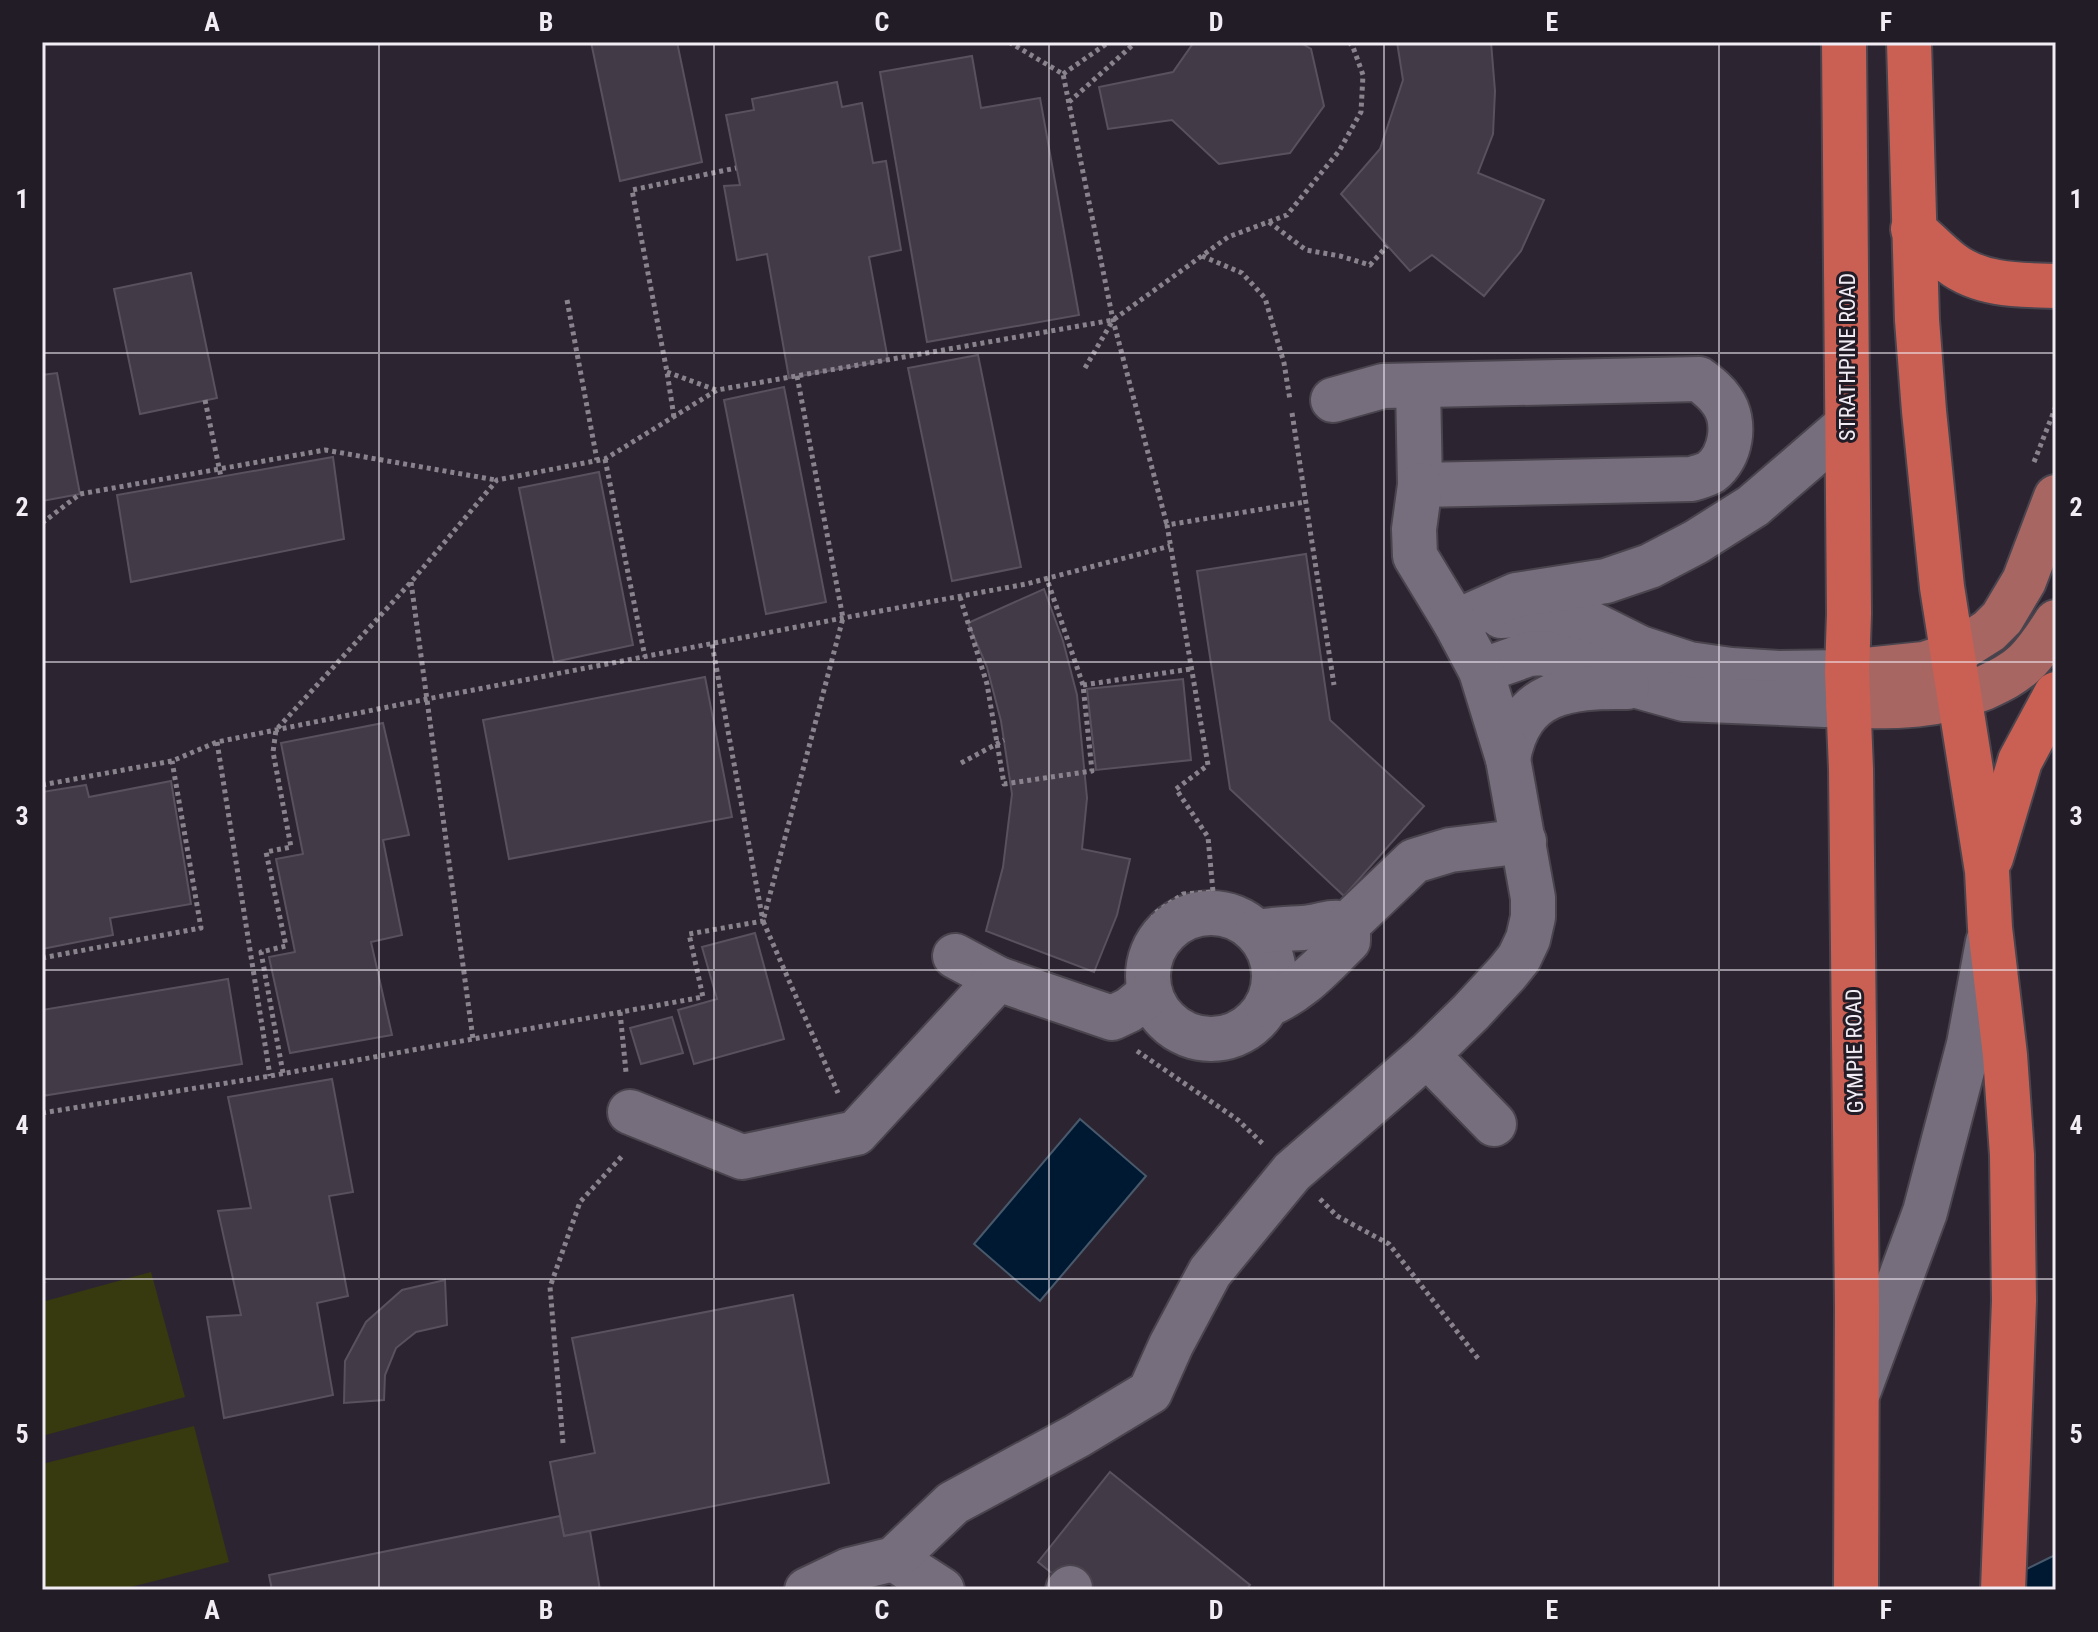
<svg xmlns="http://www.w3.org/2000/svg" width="2098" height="1632" viewBox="0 0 2098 1632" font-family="'Roboto Condensed',sans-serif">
  <rect width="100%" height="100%" fill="#2c2531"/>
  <g fill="#37390f">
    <path d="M151,1272L185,1397L42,1436V1302Z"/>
    <path d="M194,1426L229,1562L119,1590H42V1464Z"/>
  </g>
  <g fill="#001932" stroke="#49596c" stroke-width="2">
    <path d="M1080,1119L1146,1176L1040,1301L974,1244Z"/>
    <path d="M2056,1555V1590H1984L2051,1557Z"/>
  </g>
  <g fill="#423a46" stroke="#59515e" stroke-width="2">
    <path d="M591,42H677L702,162L620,181Z"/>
    <path d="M1194,42H1299L1311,49L1324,106L1290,153L1219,164L1172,120L1108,129L1099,87L1173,72Z"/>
    <path d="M1397,42H1491L1495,91L1493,134L1478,173L1544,200L1521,251L1484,296L1432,255L1410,271L1341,194L1380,149L1403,80Z"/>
    <path d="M972,56L981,108L1040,98L1079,315L927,342L880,72Z"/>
    <path d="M837,82L842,107L862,103L873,163L886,161L901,250L869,257L888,360L789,378L767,254L737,260L724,186L740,185L726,115L754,110L752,99Z"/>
    <path d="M191,273L217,398L140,414L114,289Z"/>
    <path d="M978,355L1021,567L952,581L908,368Z"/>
    <path d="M57,373L80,494L42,501V375Z"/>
    <path d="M784,387L826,602L766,614L724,400Z"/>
    <path d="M333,457L344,539L131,582L117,495Z"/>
    <path d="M599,472L633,645L554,662L519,488Z"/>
    <path d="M1306,554L1330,720L1424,806L1344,896L1230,789L1197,571Z"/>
    <path d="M1044,589L1063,641L1077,695L1087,798L1082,849L1130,859L1117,915L1094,972L986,931L1003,867L1012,794L1001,721L987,667L968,623Z"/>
    <path d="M705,677L732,817L509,859L483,720Z"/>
    <path d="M1183,679L1191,760L1096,770L1087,689Z"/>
    <path d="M383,723L409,835L383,840L402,935L371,942L392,1035L290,1053L269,957L295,952L276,859L303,854L281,743Z"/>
    <path d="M171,781L191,904L110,918L113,935L42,949V792L86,785L89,797Z"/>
    <path d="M755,933L784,1039L694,1064L678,1010L717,999L702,947Z"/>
    <path d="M228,979L242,1064L42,1096V1010Z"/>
    <path d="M672,1017L683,1053L641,1064L630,1028Z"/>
    <path d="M332,1079L353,1192L329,1196L348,1296L317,1303L333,1395L224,1418L207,1317L241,1315L218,1211L251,1208L228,1097Z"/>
    <path d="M445,1280L447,1325L416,1332L396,1348L385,1375L384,1400L344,1403L345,1361L366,1322L402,1290Z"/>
    <path d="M793,1295L829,1483L564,1536L550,1462L595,1453L572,1338Z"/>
    <path d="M1110,1472L1250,1585L1246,1590H1073L1038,1562Z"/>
    <path d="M560,1516L564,1536L590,1531L600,1590H272L269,1575Z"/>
  </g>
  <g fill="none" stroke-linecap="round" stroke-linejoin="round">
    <g stroke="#49444d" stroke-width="48">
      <g id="minor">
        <path d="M1333,400L1383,386L1699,379C1708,386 1716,392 1722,401C1737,422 1731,457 1711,472C1706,475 1698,477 1692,479L1420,485L1418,386"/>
        <path d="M1501,616L1542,614L1590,623L1640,648L1689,664L1731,670L1779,673L1847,672"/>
        <path d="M1455,622L1516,595L1606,581L1650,566L1696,542L1753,506L1847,425"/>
        <path d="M1481,671L1529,654L1542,653L1575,661L1641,687L1684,699L1848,706"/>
        <path d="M1508,759C1520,691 1568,686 1627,687"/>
        <circle cx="1211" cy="976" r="63"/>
        <path d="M1257,932C1273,929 1286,929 1303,928C1321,927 1328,920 1348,924"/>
        <path d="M955,956L998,979"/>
        <path d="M1267,1005C1301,991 1322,966 1348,941V924L1414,861L1450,850L1524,841"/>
        <path d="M1427,1055L1494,1124"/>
        <path d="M630,1112L742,1157L856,1133L998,979L1112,1018L1129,1010L1150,993"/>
        <path d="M1859,1390L1925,1212L1969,1044L1988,942"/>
        <path d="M894,1559L942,1590"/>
        <path d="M807,1590L849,1570L894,1559L953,1503L1077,1436L1150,1392L1171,1345L1210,1272L1292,1172L1427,1055L1471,1012L1507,973L1519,958L1528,939L1533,917V898L1508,759L1481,671L1455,622L1415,556L1414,529L1420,485"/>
        <path d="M1068,1590L1070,1588"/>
      </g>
    </g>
    <g stroke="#49444d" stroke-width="48">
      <g id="major">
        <path d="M1847,672L1924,664L1951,655L1989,631L2002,618L2024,581L2056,497"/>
        <path d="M1848,706C1898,707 1937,707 1984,688C1999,681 2014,674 2026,662C2038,650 2047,636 2056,622"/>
      </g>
    </g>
    <g stroke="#49444d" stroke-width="48">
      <g id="highway">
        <path d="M1844,42L1849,614L1847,672L1851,769L1857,1307L1856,1590"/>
        <path d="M1909,42L1917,320L1924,411L1942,587L1987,871L1990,928L2005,1055L2012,1155L2014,1301L2003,1590"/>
        <path d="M1913,229C1926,240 1938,253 1951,263C1981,286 2021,285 2056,286"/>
        <path d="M1991,858L2020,761L2056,694"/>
      </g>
    </g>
    <g stroke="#89838d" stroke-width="5" stroke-dasharray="4 4" stroke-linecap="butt">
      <path d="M1009,42L1063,74L1113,320L1167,525"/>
      <path d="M1063,74L1109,42"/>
      <path d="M1069,102L1136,42"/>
      <path d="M1269,222L1306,250L1340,256L1370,265L1387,246"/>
      <path d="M1202,256L1242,273L1265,298L1284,363L1290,400"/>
      <path d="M567,300L597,460"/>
      <path d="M1085,368L1113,320"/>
      <path d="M667,372L716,390"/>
      <path d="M797,376L843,618L763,921L838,1093"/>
      <path d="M205,400L221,477"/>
      <path d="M1292,413L1334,685"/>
      <path d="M674,417L667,372L632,190L736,168"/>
      <path d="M605,459L645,657"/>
      <path d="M2034,462L2056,406"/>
      <path d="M42,523L80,494L325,450L496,480"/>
      <path d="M411,582L473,1039"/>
      <path d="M960,597L987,684L1004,784L1092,771L1083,685L1047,579"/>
      <path d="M1083,685L1191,669"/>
      <path d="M217,742L270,1076"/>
      <path d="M961,763L1004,740"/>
      <path d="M42,785L172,761L217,742L427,699L843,618L1026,584L1170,546"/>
      <path d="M1136,956L1155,913L1183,894L1213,892L1208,837L1176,789L1208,765L1167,525L1305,502"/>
      <path d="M42,958L201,928L172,761"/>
      <path d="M620,1012L626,1072"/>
      <path d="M1137,1051L1238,1120L1264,1145"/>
      <path d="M283,1073L261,952L286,946L266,852L291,847L273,752L276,730L411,582L497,480L605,459L717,390L1113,320L1228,237L1287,215L1339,151L1361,112L1363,75L1353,47L1349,42"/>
      <path d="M42,1113L270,1076L703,997L689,934L763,921L712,644"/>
      <path d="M1320,1199L1337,1216L1389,1244L1480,1361"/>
      <path d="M42,1275L44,1283"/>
      <path d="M563,1443L550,1287L580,1202L624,1154"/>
    </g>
    <use href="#minor" stroke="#766e7c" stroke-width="44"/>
    <use href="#major" stroke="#a86663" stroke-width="44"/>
    <use href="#highway" stroke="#ca6053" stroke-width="44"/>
  </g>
  <path fill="none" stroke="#f2edf5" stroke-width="2" stroke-opacity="0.55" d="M379,42V1590M714,42V1590M1049,42V1590M1384,42V1590M1719,42V1590M42,353H2056M42,662H2056M42,970H2056M42,1279H2056"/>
  <g text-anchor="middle" stroke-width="6" stroke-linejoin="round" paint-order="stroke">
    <g font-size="22" fill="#f2edf5" stroke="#221c27">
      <text transform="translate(1847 357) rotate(-90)" y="8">STRATHPINE ROAD</text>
      <text transform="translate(1854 1051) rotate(-91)" y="8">GYMPIE ROAD</text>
    </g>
  </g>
  <rect width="2098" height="1632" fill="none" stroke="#221c27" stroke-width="88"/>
  <rect x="44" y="44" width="2010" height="1544" fill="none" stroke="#f2edf5" stroke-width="3"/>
  <g font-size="26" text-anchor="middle" font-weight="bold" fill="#f2edf5">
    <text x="212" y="31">A</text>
    <text x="546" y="31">B</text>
    <text x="882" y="31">C</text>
    <text x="1216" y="31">D</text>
    <text x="1552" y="31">E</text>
    <text x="1886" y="31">F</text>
    <text x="22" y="208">1</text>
    <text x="2076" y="208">1</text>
    <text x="22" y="516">2</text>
    <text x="2076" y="516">2</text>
    <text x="22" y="825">3</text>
    <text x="2076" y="825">3</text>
    <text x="22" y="1134">4</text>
    <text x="2076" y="1134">4</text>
    <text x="22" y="1443">5</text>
    <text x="2076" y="1443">5</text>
    <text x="212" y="1619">A</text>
    <text x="546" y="1619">B</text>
    <text x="882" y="1619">C</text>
    <text x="1216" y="1619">D</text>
    <text x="1552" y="1619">E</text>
    <text x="1886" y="1619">F</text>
  </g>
</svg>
